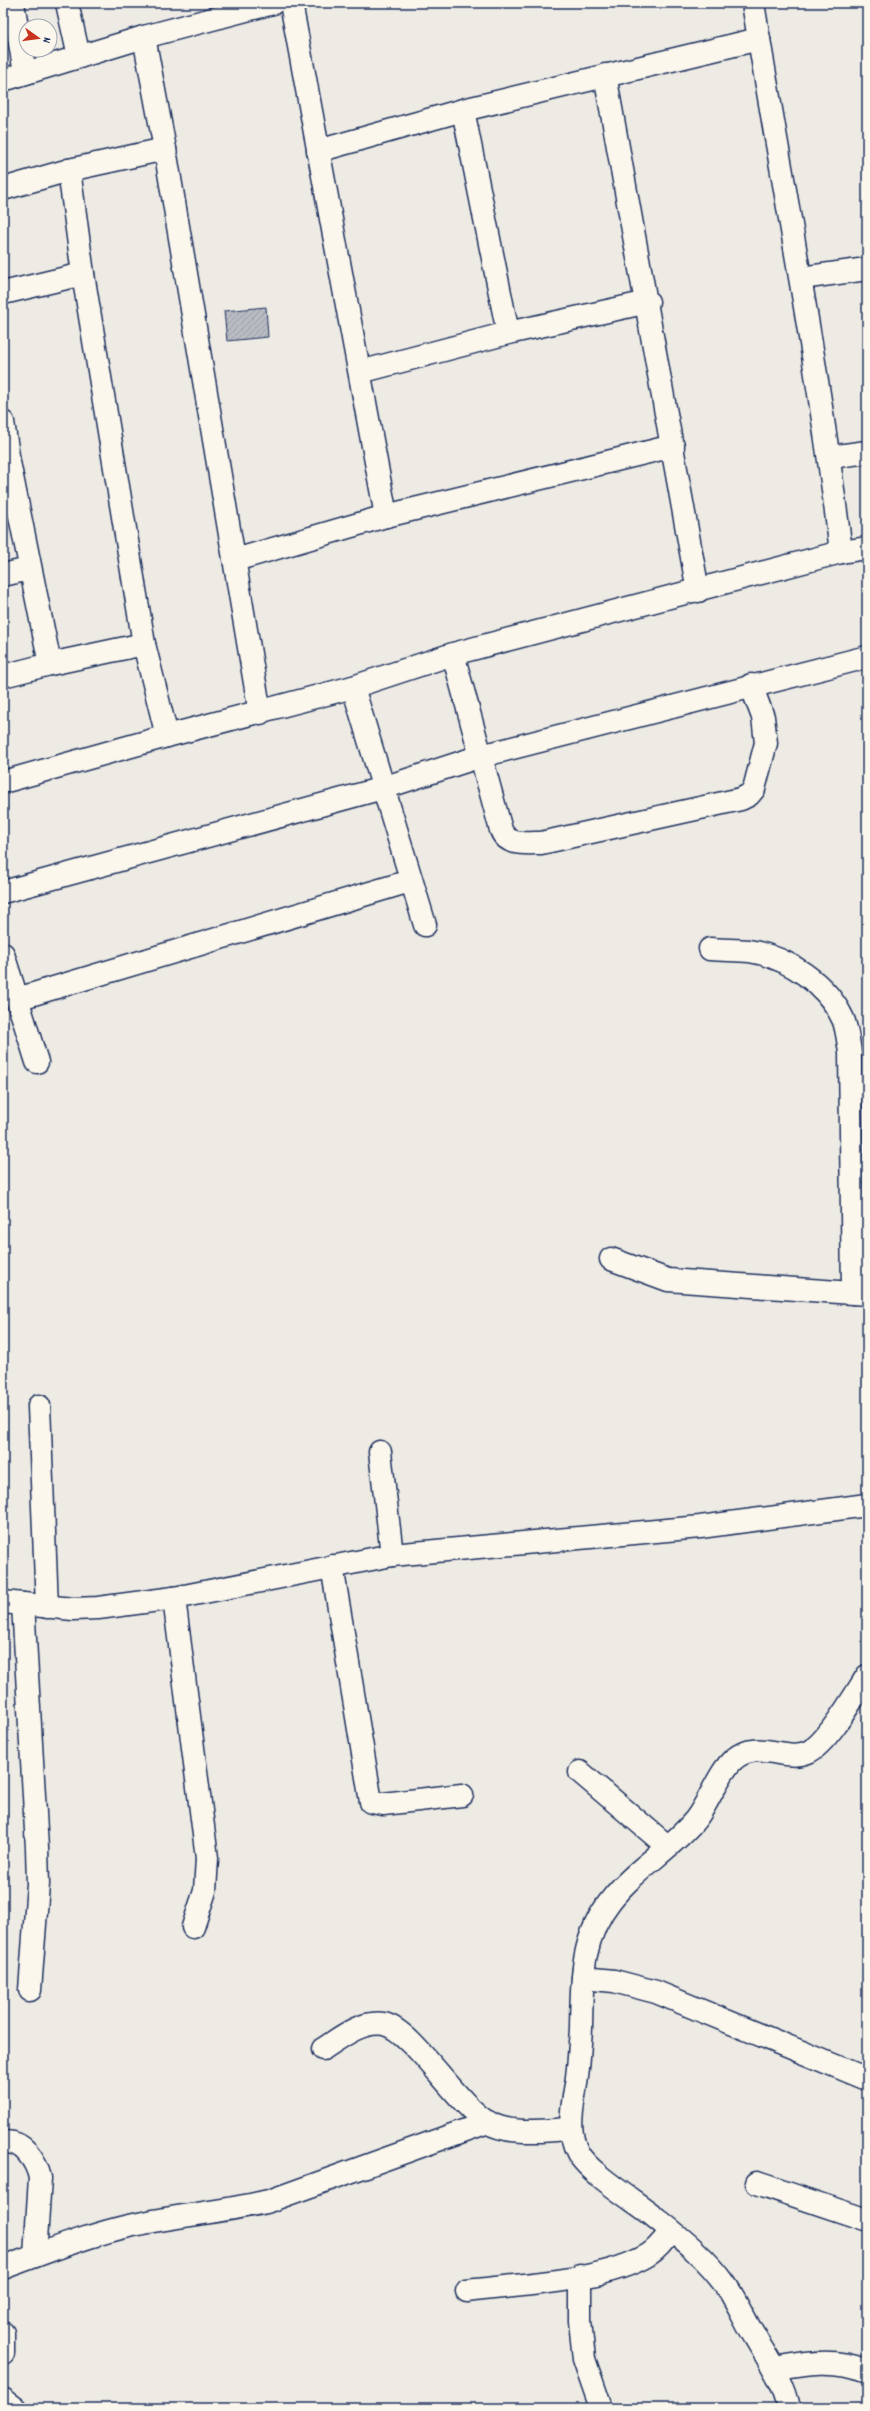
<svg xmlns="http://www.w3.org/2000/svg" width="870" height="2411" viewBox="0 0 870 2411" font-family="Dekko,sans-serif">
  <defs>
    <pattern id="building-hatch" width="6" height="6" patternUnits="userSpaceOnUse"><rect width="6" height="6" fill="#b9bcc3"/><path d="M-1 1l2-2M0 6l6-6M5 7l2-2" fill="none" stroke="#9699a2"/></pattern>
  </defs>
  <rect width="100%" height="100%" fill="#eeebe4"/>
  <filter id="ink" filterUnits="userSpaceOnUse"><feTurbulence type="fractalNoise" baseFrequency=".025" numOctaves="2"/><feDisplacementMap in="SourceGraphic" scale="8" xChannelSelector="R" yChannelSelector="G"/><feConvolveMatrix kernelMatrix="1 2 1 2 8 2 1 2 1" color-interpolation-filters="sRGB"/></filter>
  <g filter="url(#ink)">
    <path fill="url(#building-hatch)" stroke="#1b2f5e" d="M266,307L268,337L227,341L224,311Z"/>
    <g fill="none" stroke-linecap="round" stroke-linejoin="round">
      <g stroke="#1b2f5e" stroke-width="25">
        <g id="minor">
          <path d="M13,3L25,73"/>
          <path d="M67,3L79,57"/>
          <path d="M291,3L386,516"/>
          <path d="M753,3C783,186 819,368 841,552"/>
          <path d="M144,37L165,149L260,713"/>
          <path d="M605,75L698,591"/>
          <path d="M3,80L144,37L273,3"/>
          <path d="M463,110L508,333"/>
          <path d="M318,151L463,110L759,39"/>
          <path d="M69,170L83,274L144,644L167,736"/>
          <path d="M3,189L69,170L165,149"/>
          <path d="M801,278L867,269"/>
          <path d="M3,293L83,274"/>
          <path d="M360,372L508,333L648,302"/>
          <path d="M3,422L9,462L50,664"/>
          <path d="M830,457L867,452"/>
          <path d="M235,560L386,516L673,446"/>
          <path d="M3,575L29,569"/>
          <path d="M453,654L501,830C507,846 526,843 541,843L741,799L749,795L754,789L766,743L763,717L751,685"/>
          <path d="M3,676L50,664L144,644"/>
          <path d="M353,687L425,925"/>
          <path d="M3,782L167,736L353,687L453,654L841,552L867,548"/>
          <path d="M3,892L383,788L481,756L867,657"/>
          <path d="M710,949C723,950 736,950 749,951C788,957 827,984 843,1019C847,1028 848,1041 850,1052L853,1293"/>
          <path d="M3,954L37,1062"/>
          <path d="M17,999L410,881"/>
          <path d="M611,1259L668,1280L867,1294"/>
          <path d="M39,1406L47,1607"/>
          <path d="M380,1452L392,1555"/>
          <path d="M332,1566L371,1802L383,1804L462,1795"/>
          <path d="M174,1598L207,1858L205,1891L193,1927"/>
          <path d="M3,1602L73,1609L98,1608L174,1598L392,1555L700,1527L867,1505"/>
          <path d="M23,1604L37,1848L38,1884L30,1990"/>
          <path d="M580,1772L667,1846"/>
          <path d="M583,1978L614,1981L656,1992L867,2079"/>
          <path d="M323,2049C340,2038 362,2020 384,2024C412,2030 456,2103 487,2122C511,2136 545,2130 571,2129"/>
          <path d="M3,2143C22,2138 37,2162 40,2178L35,2256"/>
          <path d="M757,2183L867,2220"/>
          <path d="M3,2268C46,2252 88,2235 133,2225C178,2215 224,2212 269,2201L488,2122"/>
          <path d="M580,2276V2321L584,2359L601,2408"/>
          <path d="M467,2291C520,2284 603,2282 648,2255C658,2249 664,2240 671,2231"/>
          <path d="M3,2333V2353"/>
          <path d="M774,2369C806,2363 836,2358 867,2371"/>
          <path d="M3,2399L15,2408"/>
          <path d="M789,2408C784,2382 769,2361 756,2339C745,2321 737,2301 725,2284C706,2257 677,2235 651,2214C633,2200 588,2172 578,2153C565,2129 574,2101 577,2077C579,2061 580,2044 581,2028C582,1981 580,1939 611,1900C635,1869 670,1850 695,1820C709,1803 718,1773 734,1759C758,1739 785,1762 808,1752C827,1744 855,1695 867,1676"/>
        </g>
      </g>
      <use href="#minor" stroke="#fbf7ec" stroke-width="22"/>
    </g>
  </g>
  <rect width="870" height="2411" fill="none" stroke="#fbf7ec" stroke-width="16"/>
  <rect x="8" y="8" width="854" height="2395" fill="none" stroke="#1b2f5e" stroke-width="1.5" filter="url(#ink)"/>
  <g transform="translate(38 38) rotate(104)"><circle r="19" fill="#fbf7ec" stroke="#a1a7b3"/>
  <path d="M0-3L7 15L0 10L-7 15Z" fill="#c8321e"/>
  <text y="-6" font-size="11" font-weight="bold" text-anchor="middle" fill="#1b2f5e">N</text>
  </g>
</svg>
